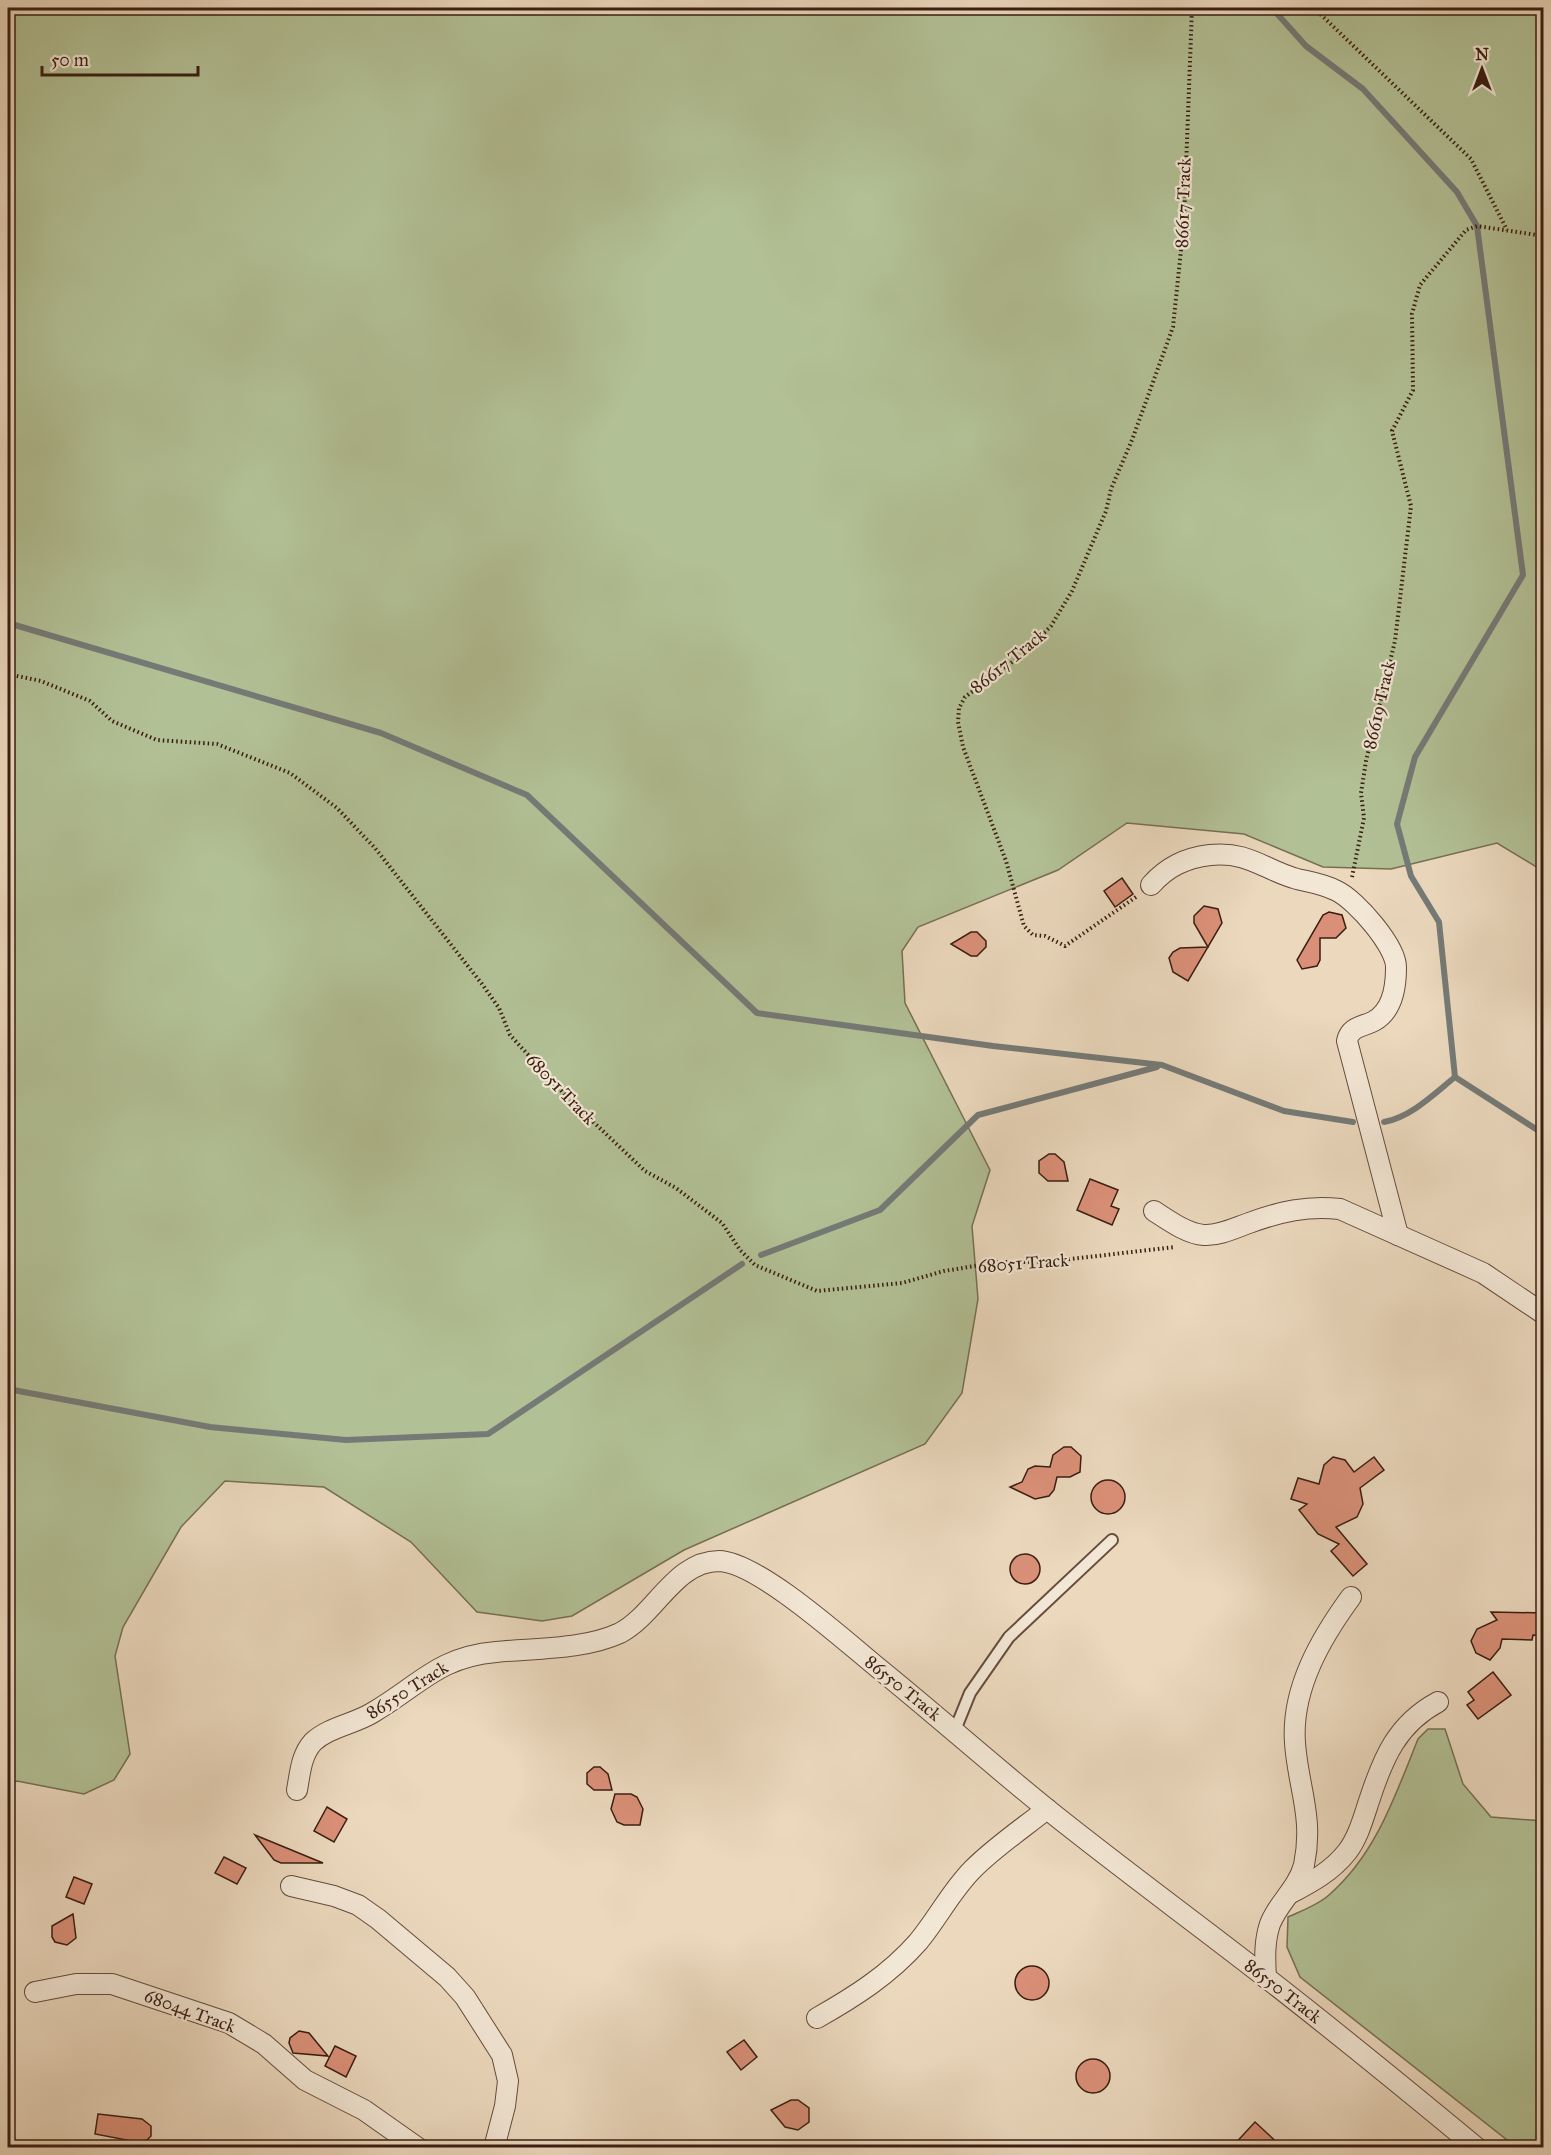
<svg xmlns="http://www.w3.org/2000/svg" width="1551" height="2155" viewBox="0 0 1551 2155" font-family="'IM FELL Great Primer',serif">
  <rect width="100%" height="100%" fill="#ebd8bd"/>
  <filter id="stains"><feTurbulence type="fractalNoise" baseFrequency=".00333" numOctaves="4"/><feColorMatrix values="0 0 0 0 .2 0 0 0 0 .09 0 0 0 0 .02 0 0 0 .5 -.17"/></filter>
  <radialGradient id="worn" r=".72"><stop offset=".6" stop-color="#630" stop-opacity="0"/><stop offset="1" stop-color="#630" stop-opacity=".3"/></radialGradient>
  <g fill="#b2c095" stroke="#766f54" stroke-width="1.5">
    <path d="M8,8H1544L1543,871L1497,843L1391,869L1323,867L1244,834L1127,823L1058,870L918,927L902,951L905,1003L990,1170L972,1226L978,1299L962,1393L925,1444L684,1550L572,1616L542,1621L477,1612L411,1542L324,1487L225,1481L181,1527L123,1627L115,1656L130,1754L114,1780L84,1794L17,1781L8,1785Z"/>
    <path d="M1428,1729H1445L1463,1784L1491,1817L1543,1821V2147H1516L1300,1977L1287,1947L1288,1917C1301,1911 1318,1905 1329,1895C1376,1854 1395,1796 1418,1739Z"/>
  </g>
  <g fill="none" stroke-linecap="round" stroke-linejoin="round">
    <g stroke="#757a77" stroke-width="6">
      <path d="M1272,8L1306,46L1363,89L1457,192L1477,226L1523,575L1415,757L1397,824L1411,876L1439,922L1455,1077"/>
      <path d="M8,623L381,733L527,795L757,1013L993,1046L1162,1065L1284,1111L1353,1122"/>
      <path d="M1384,1122C1411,1117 1434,1094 1455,1077L1539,1131L1544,1139"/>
      <path d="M761,1255L880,1210L978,1115L1157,1067"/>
      <path d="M8,1389L210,1427L346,1440L488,1434L742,1264"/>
    </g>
  </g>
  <g fill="#da9078" stroke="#3a1e12" stroke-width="1.5">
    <path d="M1122,878L1133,894L1115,907L1104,891Z"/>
    <path d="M1204,906L1218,909L1222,923L1188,981L1173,972L1169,958L1173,952L1180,948L1208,947L1194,923V916Z"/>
    <path d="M1329,912L1342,915L1346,928L1336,938H1320V960L1317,966L1302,969L1297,960L1323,915Z"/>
    <path d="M971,932H977L986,941V947L977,956H971L951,944Z"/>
    <path d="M1049,1154H1055L1064,1162L1068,1181H1048L1039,1173V1161Z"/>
    <path d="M1090,1179L1118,1190L1111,1206L1119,1209L1112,1225L1077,1210Z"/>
    <path d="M1064,1447H1071L1081,1456L1080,1472L1070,1477H1057L1054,1490L1049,1496L1035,1499L1010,1487L1022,1482L1028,1469L1035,1466L1050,1467L1053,1455Z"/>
    <path d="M1333,1457L1345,1460L1354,1472L1374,1457L1384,1470L1360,1488L1363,1504L1357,1517L1336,1527L1367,1564L1353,1576L1331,1551L1339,1544L1318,1534L1299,1510L1307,1504L1291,1499L1298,1478L1319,1484L1324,1465Z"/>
    <circle cx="1108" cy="1497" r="17"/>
    <circle cx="1025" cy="1569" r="15"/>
    <path d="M1491,1612L1544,1613V1636L1533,1635L1532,1640L1502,1639L1500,1648L1490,1660L1476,1653L1471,1641L1477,1629L1497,1620Z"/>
    <path d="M1493,1672L1511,1695L1478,1719L1467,1705L1474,1700L1468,1692Z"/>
    <path d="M594,1767H600L608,1774L612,1790H594L587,1784V1773Z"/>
    <path d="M615,1794H631L637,1797L643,1809L640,1825H624L617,1822L611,1809Z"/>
    <path d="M327,1807L347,1819L334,1842L314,1831Z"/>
    <path d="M255,1835L323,1863H281L274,1860Z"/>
    <path d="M224,1857L246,1868L237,1884L215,1873Z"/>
    <path d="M74,1877L92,1884L84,1904L66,1897Z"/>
    <path d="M73,1914L76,1938L67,1945L55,1942L52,1937V1926Z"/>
    <circle cx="1032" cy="1983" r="17"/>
    <path d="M299,2031L309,2033L328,2056L293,2053L289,2043L290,2038Z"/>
    <path d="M744,2040L757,2057L741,2070L727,2052Z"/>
    <path d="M335,2046L356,2056L346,2077L325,2066Z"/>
    <circle cx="1093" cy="2076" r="17"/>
    <path d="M791,2100H798L809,2108V2122L798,2130L785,2127L771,2110Z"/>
    <path d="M98,2114L142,2119L151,2126V2136L147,2140L137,2142L95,2134Z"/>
    <path d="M1255,2122L1283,2148H1231Z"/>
  </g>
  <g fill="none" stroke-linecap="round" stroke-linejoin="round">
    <g stroke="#664c3d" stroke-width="14">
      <path id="service" d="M955,1730L970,1693L1009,1637L1112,1540"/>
    </g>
    <g stroke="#664c3d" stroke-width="22">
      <g id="minor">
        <path d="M1151,885C1167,867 1185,858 1210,855C1249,851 1264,870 1297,879C1310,882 1324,884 1337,891C1356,900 1397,947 1396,968C1396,987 1392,1011 1374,1021C1363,1027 1350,1026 1347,1041L1398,1235"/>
        <path d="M1154,1211C1168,1220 1187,1234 1204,1235C1219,1236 1235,1228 1249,1223C1279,1212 1308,1205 1340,1209L1483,1273L1544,1314"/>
        <path d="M297,1790C300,1774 301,1755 313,1742C329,1727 354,1724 372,1713C420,1685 438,1657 496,1652C535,1648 583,1650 620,1633C655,1615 675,1561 719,1561C758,1562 845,1641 877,1667C935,1714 990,1763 1047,1809C1118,1866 1192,1920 1264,1976C1336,2032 1407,2090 1477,2148"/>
        <path d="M291,1886L334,1896L358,1905L378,1919L447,1977L465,1997L502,2055L508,2081L505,2106L494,2148"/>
        <path d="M1291,1893C1312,1882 1332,1871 1347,1852C1358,1838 1363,1819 1369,1801C1383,1758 1397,1724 1438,1702"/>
        <path d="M1266,1978C1265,1959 1264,1942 1270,1924C1278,1903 1298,1888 1304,1865C1314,1817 1298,1787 1295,1743C1291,1689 1321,1638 1351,1597"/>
        <path d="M35,1992L76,1984H112L229,2023L264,2044L305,2080L364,2110L418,2148"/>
        <path d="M817,2018C854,1997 889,1975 918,1942C938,1918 951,1891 973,1869C995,1847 1023,1828 1047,1809"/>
      </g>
    </g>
    <g stroke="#3a1e12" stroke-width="4" stroke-dasharray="1.5 3" stroke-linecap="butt">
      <path d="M1314,8L1471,159L1507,230"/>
      <path d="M8,674L41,681L90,701L112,721L157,740L217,744L290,773L337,808L375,848L482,984L499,1008L510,1035L566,1096L645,1171L676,1188L722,1223L740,1250L755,1265L817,1291L902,1283L944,1271L999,1262H1045L1175,1247"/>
      <path d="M1352,877L1364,818L1361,793L1366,761L1395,641L1411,506L1392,431L1413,390L1412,314L1420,285L1466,230L1477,226L1544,236"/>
      <path d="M1136,897L1065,946L1045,936L1033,935L1024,926L1006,861L963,747L958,722L959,708L965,697L1023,654L1051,626L1072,591L1106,511L1111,489L1132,440L1173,327L1184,221L1192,8"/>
    </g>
    <use href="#service" stroke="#f2e6d4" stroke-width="10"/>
    <use href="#minor" stroke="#f2e6d4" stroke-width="20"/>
  </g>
  <g text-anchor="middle" stroke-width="4.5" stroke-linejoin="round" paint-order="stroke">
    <g font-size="18" fill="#3a1e12" stroke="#f2e6d4">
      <text transform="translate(1183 203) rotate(-88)" y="6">86617 Track</text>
      <text transform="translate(1008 661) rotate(-39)" y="6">86617 Track</text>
      <text transform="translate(1379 705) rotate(-77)" y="6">86619 Track</text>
      <text transform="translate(561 1089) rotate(46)" y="6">68051 Track</text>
      <text transform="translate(1023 1263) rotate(-4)" y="6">68051 Track</text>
      <text transform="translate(903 1688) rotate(39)" y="6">86550 Track</text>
      <text transform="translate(407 1690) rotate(-32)" y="6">86550 Track</text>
      <text transform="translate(1283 1991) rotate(38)" y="6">86550 Track</text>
      <text transform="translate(190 2011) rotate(20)" y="6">68044 Track</text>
    </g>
  </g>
  <rect width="1551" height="2155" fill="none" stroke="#ebd8bd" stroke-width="30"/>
  <rect x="9" y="9" width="1533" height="2137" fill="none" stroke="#3a1e12" stroke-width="3"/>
  <rect x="15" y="15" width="1521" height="2125" fill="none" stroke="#3a1e12" stroke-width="1.5"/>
  <g transform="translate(1482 69)" stroke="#f2e6d4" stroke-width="4.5" paint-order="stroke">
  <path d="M0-4.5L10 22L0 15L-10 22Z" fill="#3a1e12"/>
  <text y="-9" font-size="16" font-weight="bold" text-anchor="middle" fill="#3a1e12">N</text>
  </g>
  <path d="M42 66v9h156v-9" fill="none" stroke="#3a1e12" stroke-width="3"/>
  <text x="51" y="66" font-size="18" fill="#3a1e12" stroke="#f2e6d4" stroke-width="4.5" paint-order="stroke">50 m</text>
  <rect width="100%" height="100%" filter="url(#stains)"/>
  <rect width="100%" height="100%" fill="url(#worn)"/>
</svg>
